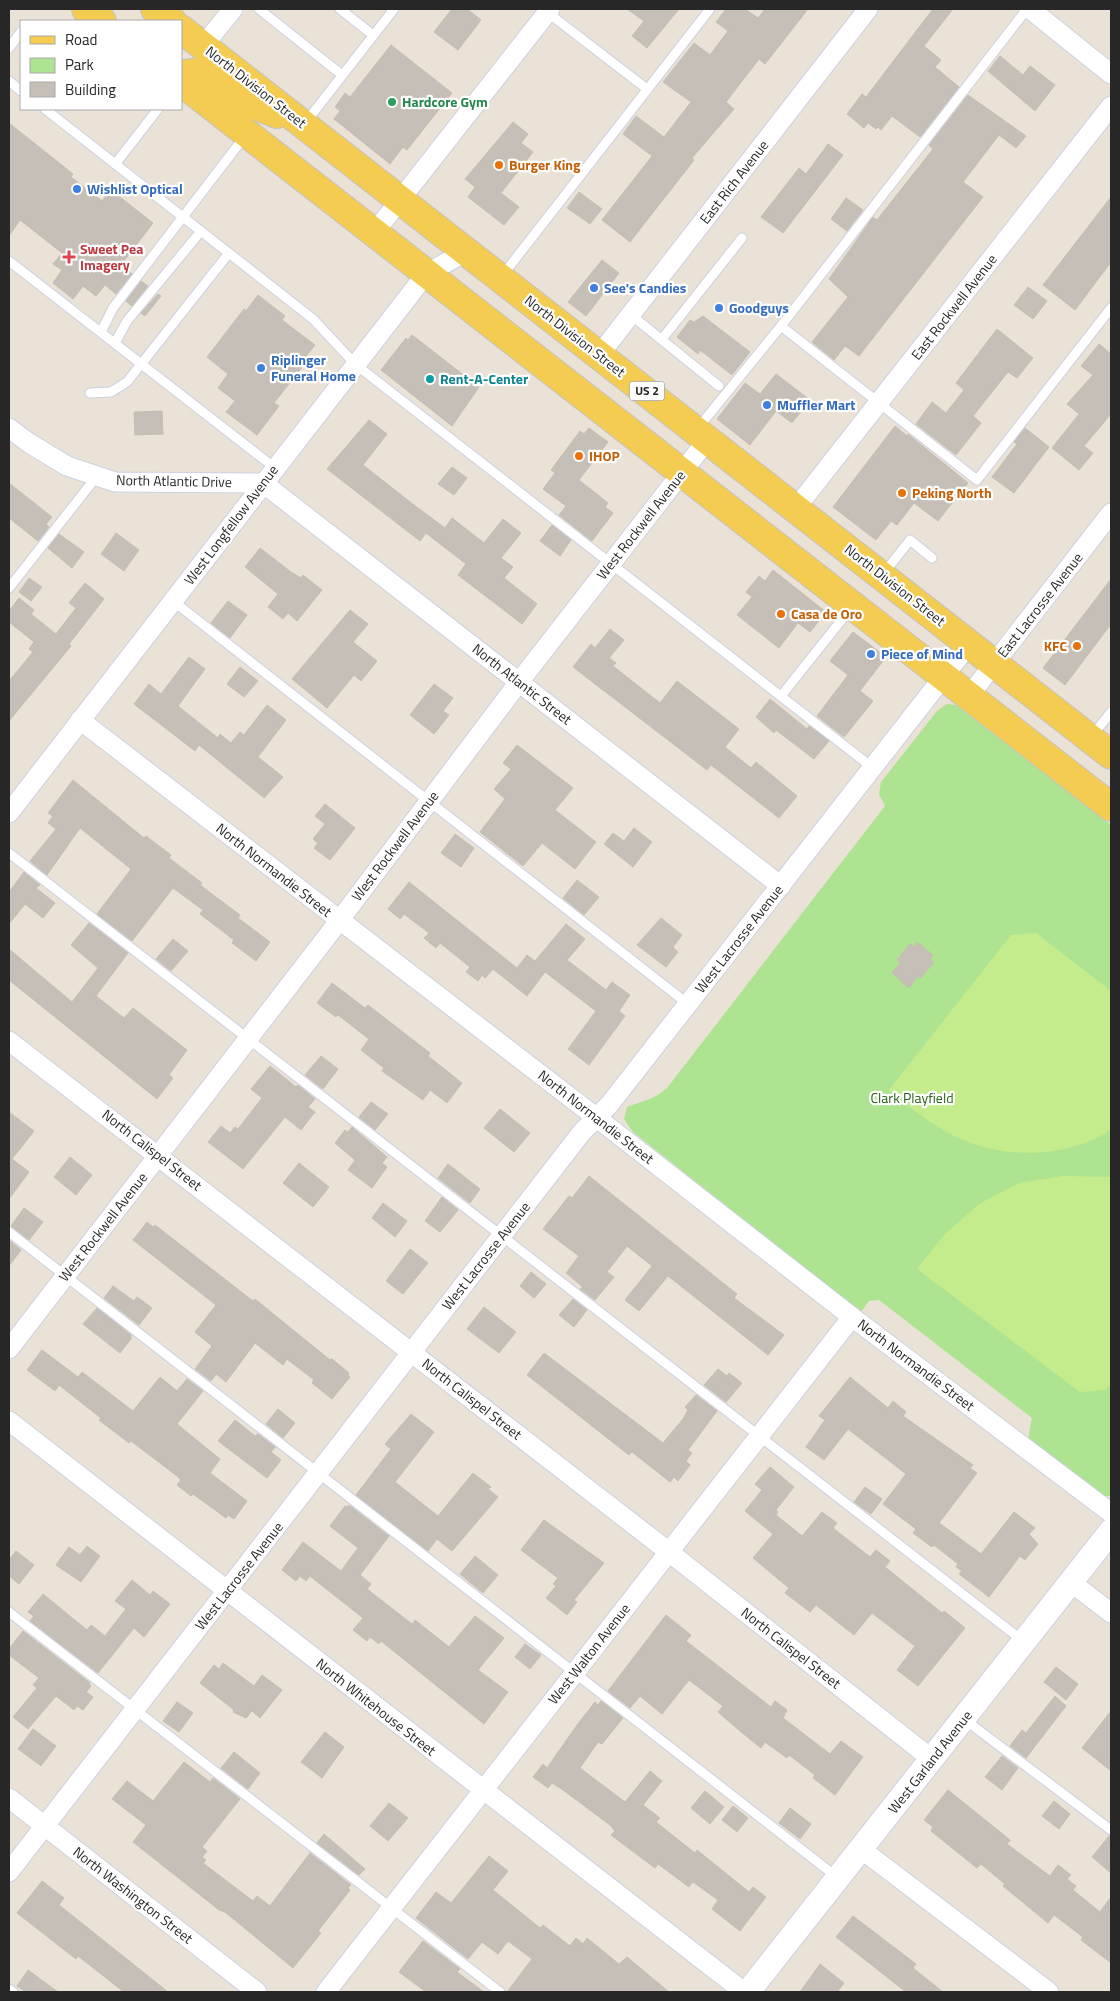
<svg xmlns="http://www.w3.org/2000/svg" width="1120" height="2001" viewBox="0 0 1120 2001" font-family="'Titillium Web',sans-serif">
  <rect width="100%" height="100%" fill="#eae2d7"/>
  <path fill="#aee491" d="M947,704L956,705L961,709L1111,825L1110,1496H1103L1028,1439L1032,1418L879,1300L869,1301L861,1312L633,1132L624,1119L627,1107C645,1100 651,1101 667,1088L885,806L879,794L881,782L937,711Z"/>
  <g fill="#c5ec8c">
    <path d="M1036,933L1111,991V1130C1065,1160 995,1160 947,1132C926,1120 907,1105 889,1090L1011,935Z"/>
    <path d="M1063,1176L1111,1177V1383L1106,1390L1080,1392L917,1269L945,1234L979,1204L1019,1183Z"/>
  </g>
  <g fill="#c5bfb7" stroke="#c5beb1">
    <path d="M452,9H467L481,20L458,50L434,32Z"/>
    <path d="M627,9H679L647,48L632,36L644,21Z"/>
    <path d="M726,9H745L758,18L765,9H808L765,64L759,59L726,102L734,109L692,158L694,160L630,242L602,220L652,156L623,134L636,116L664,137L691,102L663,82L694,43L710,55L728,31L716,22Z"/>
    <path d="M933,9H953L924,46L941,60L935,67L959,87L920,137L892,116L881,130L878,127L876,129L868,123L864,128L847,114L862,94L866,97Z"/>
    <path d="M391,45L452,93L407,150L403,147L390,164L334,119L340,111L335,107L345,93L350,97Z"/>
    <path d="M1000,56L1023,75L1030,66L1055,85L1035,111L988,71Z"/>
    <path d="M968,95L1026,136L1016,148L999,135L963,182L983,197L859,356L845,346L834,360L812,342L848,297L829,279L873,217L877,220L933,149L929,145Z"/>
    <path d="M513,122L528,134L521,143L533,152L501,193L519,207L504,225L468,197L475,187L465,179Z"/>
    <path d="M9,123L73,174L71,177L102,201L111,190L153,223L121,265L132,274L116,294L105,285L96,296L83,286L73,299L53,283L62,270L53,264L62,253L20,220L9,236Z"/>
    <path d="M828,144L843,155L783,233L761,217L799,168L806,174Z"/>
    <path d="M579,192L602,209L590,224L567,208Z"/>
    <path d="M1111,197V262L1075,310L1043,285Z"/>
    <path d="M846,198L863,210L847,231L831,219Z"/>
    <path d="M602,260L619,273L586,316L568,302Z"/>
    <path d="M141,281L148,286L132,306L126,301Z"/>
    <path d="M1028,287L1047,301L1033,319L1014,305Z"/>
    <path d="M158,294L161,296L145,316L141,313Z"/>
    <path d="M258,295L285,316L282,320L315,345L303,360L306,362L274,403L279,406L257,435L226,412L235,401L218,388L228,374L207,357L244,309L246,311Z"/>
    <path d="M703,316L750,352L732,375L700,350L698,354L677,337L690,320L694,322Z"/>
    <path d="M997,329L1033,358L1017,378L1008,372L973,416L981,423L956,455L916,424L932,402L946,413L964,390L956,383Z"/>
    <path d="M412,335L479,387L452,426L381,370L406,338L408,340Z"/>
    <path d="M1099,344L1111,354V414L1084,446L1093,453L1079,470L1052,448L1079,414L1067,404L1093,375L1081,366Z"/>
    <path d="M776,374L810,400L792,423L776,411L750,445L717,419L745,383L760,394Z"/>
    <path d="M162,411L163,434L135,435L134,412Z"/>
    <path d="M369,420L387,434L363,465L414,505L445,528L452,518L484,543L503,519L521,533L501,558L513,567L504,578L537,604L522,624L458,575L466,564L426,533L420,541L327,469Z"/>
    <path d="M895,426L907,436L908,434L968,483L938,521L914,503L897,525L891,521L876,540L833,507Z"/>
    <path d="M589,428L608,442L579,480L608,503L605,507L613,513L592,541L559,515L566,506L543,489L555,473L551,470L580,431L584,434Z"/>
    <path d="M1025,428L1049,447L1014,493L992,477L1017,444L1014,442Z"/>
    <path d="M452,467L467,478L454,495L438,484Z"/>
    <path d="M9,483L52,517L46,524L49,527L38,541L9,518Z"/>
    <path d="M552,525L571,540L560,556L540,541Z"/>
    <path d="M116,533L139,550L124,571L101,554Z"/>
    <path d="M59,534L84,552L72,568L48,548Z"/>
    <path d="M260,548L291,572L301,578L303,575L322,590L297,621L288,613L283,619L268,607L278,594L245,567Z"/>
    <path d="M773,570L826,612L810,632L798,623L779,648L737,615L752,597L746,592L759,576L765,581Z"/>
    <path d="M29,578L42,587L31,601L19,592Z"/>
    <path d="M1111,579V624L1065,685L1043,668Z"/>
    <path d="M85,583L104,599L69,644L71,646L9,721V681L33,652L29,649L34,642L9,622V611L19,598L34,610L31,614L56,634L76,608L69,603Z"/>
    <path d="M228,601L247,615L230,638L211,623Z"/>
    <path d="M350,610L368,624L353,642L377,661L361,681L354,675L327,708L292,679Z"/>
    <path d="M610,629L624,640L609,658L616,663L613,666L660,703L677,681L739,729L725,747L751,768L756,762L797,796L779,818L711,765L707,770L573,667L591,644L595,648Z"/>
    <path d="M853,632L886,657L860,691L873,701L844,737L817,716L848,675L830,661Z"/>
    <path d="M189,657L205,669L178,706L218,738L220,734L231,743L240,732L244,735L267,705L286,720L258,757L283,777L264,798L199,745L195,751L134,704L149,684L161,694Z"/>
    <path d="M240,667L258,681L244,697L227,684Z"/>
    <path d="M434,684L453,698L443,711L449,715L434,734L410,715Z"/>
    <path d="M770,699L807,729L809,726L829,741L814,759L776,730L774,733L756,717Z"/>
    <path d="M517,745L573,788L555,810L596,842L575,869L542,843L523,866L480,832L505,799L494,789L511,769L503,763Z"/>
    <path d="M73,780L144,838L146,836L171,855L169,858L202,883L200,885L240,915L238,918L270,942L256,961L232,943L234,940L200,914L203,910L173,888L132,941L97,914L131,869L80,828L47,875L30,861L56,829L48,823L53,816L48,813Z"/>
    <path d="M325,804L355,828L330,860L314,848L318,843L313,839L325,824L315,816Z"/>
    <path d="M634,828L652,842L633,867L604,844L613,833L624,841Z"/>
    <path d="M455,834L474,848L461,867L441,853Z"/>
    <path d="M24,872L40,885L36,888L55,903L43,918L25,904L9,924V892Z"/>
    <path d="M577,880L599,897L584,915L563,898Z"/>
    <path d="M409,882L517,968L527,955L535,961L566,924L585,939L567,960L606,990L612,982L630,995L619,1011L625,1016L589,1065L568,1049L596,1011L545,972L527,996L493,969L485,978L482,975L478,981L466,972L470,967L440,943L436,948L424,938L429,933L404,914L400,919L388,909Z"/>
    <path d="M661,918L682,935L673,947L678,952L666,967L637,945Z"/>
    <path d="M89,923L128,953L96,996L124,1018L133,1008L187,1050L169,1075L173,1078L157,1099L9,980V949L72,1002L98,968L71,945Z"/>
    <path d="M173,939L188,951L171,971L156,959Z"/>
    <path d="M917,942L933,955L930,959L934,962L921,978L918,976L909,988L892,973L900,963L897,960L910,944L914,947Z"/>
    <path d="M332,983L365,1008L368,1005L430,1053L428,1056L462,1083L447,1103L430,1090L423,1100L382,1071L384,1068L361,1050L369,1039L338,1015L336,1017L317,1003Z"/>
    <path d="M321,1056L338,1069L323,1089L305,1075Z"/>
    <path d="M270,1066L296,1087L298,1085L315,1099L308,1107L315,1112L301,1130L285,1117L243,1169L208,1142L221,1126L230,1133L235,1127L238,1129L262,1098L251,1089Z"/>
    <path d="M371,1102L388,1114L375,1130L359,1117Z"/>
    <path d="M500,1109L530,1133L514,1152L484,1128Z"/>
    <path d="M9,1112L34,1131L12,1159L29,1172L9,1199Z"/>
    <path d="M352,1127L387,1157L382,1163L387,1167L372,1188L348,1170L355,1160L335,1143L345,1130L348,1132Z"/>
    <path d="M70,1157L92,1175L76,1195L54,1177Z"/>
    <path d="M299,1163L329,1187L313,1207L283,1183Z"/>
    <path d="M448,1164L480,1189L470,1203L438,1178Z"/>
    <path d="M589,1176L737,1294L734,1298L784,1335L768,1355L668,1276L639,1311L625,1300L652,1266L627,1246L607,1272L614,1277L595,1300L580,1289L583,1287L566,1273L579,1256L543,1229L569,1196L572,1198Z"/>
    <path d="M442,1197L458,1210L440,1232L425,1221Z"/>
    <path d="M383,1203L407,1221L395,1237L372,1218Z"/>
    <path d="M24,1208L43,1222L29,1240L11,1226Z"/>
    <path d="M147,1222L153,1227L155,1225L253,1301L255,1299L330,1360L332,1359L349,1373L348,1375L350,1377L332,1399L312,1383L314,1380L287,1359L283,1365L255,1343L226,1382L216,1374L211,1381L195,1369L212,1346L195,1332L216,1305L133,1240Z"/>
    <path d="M9,1240L21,1250L9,1266Z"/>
    <path d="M410,1249L428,1263L403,1294L386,1281Z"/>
    <path d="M531,1272L546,1284L534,1298L520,1286Z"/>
    <path d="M113,1286L134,1301L137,1297L152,1308L139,1325L104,1298Z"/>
    <path d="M573,1299L587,1310L574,1327L559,1315Z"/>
    <path d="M484,1307L516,1332L499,1353L467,1329Z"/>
    <path d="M97,1308L131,1335V1339L120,1353L83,1324Z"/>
    <path d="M42,1350L78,1377L82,1372L133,1411L160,1377L177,1391L187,1379L203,1391L177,1424L220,1459L210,1473L247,1501L234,1519L228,1515L226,1518L193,1494L191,1496L177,1485L181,1480L177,1476L131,1441L129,1443L99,1420L101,1418L59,1385L55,1391L27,1370Z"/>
    <path d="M544,1353L663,1443L683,1419L688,1410L685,1407L696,1395L717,1411L688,1450L692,1453L686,1461L690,1465L678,1481L674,1477L670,1482L632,1452L629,1455L527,1375Z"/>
    <path d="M718,1369L727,1376L729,1373L742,1383L726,1402L704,1385Z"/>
    <path d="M850,1377L888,1408L893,1401L906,1412L903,1416L973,1465L970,1468L977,1473L939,1523L946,1528L981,1554L1014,1512L1035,1528L1029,1534L1038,1544L1025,1560L1020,1556L989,1597L959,1574L962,1571L956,1567L958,1564L934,1545L932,1547L913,1533L916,1529L883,1504L906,1474L848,1429L824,1460L806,1447L825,1420L819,1416Z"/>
    <path d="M278,1409L295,1423L283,1438L266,1424Z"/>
    <path d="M411,1414L434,1432L395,1482L438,1516L473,1473L491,1487L488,1489L498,1497L452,1551L437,1539L428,1551L356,1495L391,1449L385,1444Z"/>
    <path d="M235,1420L255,1436L258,1434L275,1447L271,1452L281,1460L267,1478L218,1441Z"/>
    <path d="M770,1467L794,1487L776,1510L778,1512L776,1515L802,1536L822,1512L837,1523L833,1528L870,1557L876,1550L890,1561L885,1567L942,1613L944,1611L965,1628L918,1686L897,1670L915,1646L872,1613L854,1635L816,1605L810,1612L785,1593L789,1588L753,1558L773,1534L745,1511L762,1490L755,1484Z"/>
    <path d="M865,1487L882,1499L871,1514L854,1502Z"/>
    <path d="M349,1505L389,1536L360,1575L371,1584L367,1589L412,1624L415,1620L449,1647L475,1616L504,1638L478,1670L508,1692L484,1724L381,1641L379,1644L370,1637L367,1641L353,1630L363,1618L310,1576L306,1581L300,1576L296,1581L282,1570L303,1542L341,1571L358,1548L330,1526L345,1506L347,1507Z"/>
    <path d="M544,1520L604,1563L574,1600L577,1602L567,1615L546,1598L556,1586L553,1584L558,1578L521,1550Z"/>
    <path d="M87,1546L100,1556L81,1582L56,1565L69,1547L80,1555Z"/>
    <path d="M16,1551L34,1565L19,1584L9,1576V1560Z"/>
    <path d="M475,1556L498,1575L483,1593L460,1574Z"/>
    <path d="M132,1580L150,1595L153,1591L170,1604L144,1637L134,1628L98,1673L30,1621L34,1616L28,1612L43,1594L87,1630L91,1625L105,1636L126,1609L115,1601Z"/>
    <path d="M666,1615L691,1635L686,1641L771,1707L775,1701L787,1710L783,1718L830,1754L841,1741L863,1757L835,1795L813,1778L815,1775L789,1755L787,1758L765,1742L761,1748L740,1731L718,1712L723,1706L689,1680L662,1714L640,1696L630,1708L608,1691Z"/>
    <path d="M23,1631L90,1683L89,1684L91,1686L86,1692L93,1697L83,1710L77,1706L74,1710L56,1696L28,1729L13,1717L37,1688L33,1685L39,1678L9,1655V1649Z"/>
    <path d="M525,1644L541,1655L530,1669L515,1657Z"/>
    <path d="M223,1663L254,1686L262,1675L282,1690L260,1718L252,1711L246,1718L233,1712L234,1710L200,1683L214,1665L219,1669Z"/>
    <path d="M1056,1667L1078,1684L1066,1700L1044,1682Z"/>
    <path d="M1055,1696L1066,1706L1026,1758L1010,1746L1022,1730L1026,1733Z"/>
    <path d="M601,1701L623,1718L602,1744L598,1742L580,1768L625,1802L650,1771L662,1781L643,1805L660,1818L656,1822L695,1853L697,1850L749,1892L753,1887L766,1897L740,1931L712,1909L718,1900L693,1882L689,1887L658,1864L655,1868L611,1835L615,1831L610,1825L563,1790L552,1783L548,1788L533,1777L543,1764L547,1768L577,1725L595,1702L598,1705Z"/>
    <path d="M177,1702L193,1713L179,1732L163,1721Z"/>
    <path d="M1111,1711V1771L1082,1748Z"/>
    <path d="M33,1729L56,1746L41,1766L18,1749Z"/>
    <path d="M325,1732L344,1747L322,1778L301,1762Z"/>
    <path d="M234,1752L260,1773L248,1789L221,1768Z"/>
    <path d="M1002,1756L1018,1768L1002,1790L985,1777Z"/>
    <path d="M184,1762L210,1782L213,1778L240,1799L202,1847L207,1851L202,1857L206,1860L203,1863L253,1901L257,1896L270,1906L310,1853L351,1885L348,1888L350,1890L318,1931L321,1933L293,1968L225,1912L219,1910L133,1842L146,1825L112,1799L127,1781L153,1801Z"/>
    <path d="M948,1790L1010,1840L1007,1844L1050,1876L1058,1865L1071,1875L1067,1879L1076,1886L1073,1890L1100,1912L1111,1897V1963L1081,1940L1083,1937L1054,1915L1048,1923L1003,1886L1005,1884L981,1864L977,1868L931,1831L933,1827L924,1820Z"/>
    <path d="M705,1791L724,1807L710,1824L691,1808Z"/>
    <path d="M1054,1801L1070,1814L1059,1829L1042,1816Z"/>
    <path d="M389,1803L408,1818L388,1841L370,1826Z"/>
    <path d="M733,1806L748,1818L737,1832L722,1820Z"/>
    <path d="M790,1808L811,1824L800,1839L779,1823Z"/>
    <path d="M324,1834L365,1869L359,1875L317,1843Z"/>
    <path d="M1109,1836H1111V1873L1092,1857Z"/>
    <path d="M489,1856L508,1871L493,1890L540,1928L543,1925L570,1946L576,1938L583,1944L587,1938L619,1964L627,1957L669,1992H507L532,1959L508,1941L498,1954L482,1942L468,1959L416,1918L436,1892L451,1903Z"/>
    <path d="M42,1881L64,1898L59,1905L168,1992H124L78,1956L76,1959L17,1913Z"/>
    <path d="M853,1916L916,1964L913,1968L943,1992H906L836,1937Z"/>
    <path d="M423,1941L460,1969L457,1972L484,1992H426L399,1972Z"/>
    <path d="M820,1964L844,1983L837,1992H800Z"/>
    <path d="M28,1970L58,1992H26L17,1986Z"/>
  </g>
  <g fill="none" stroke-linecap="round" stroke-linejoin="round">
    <g stroke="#cdd1e1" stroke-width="11">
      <g id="service">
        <path d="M259,9L342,75"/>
        <path d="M340,9L373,35"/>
        <path d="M547,12L647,89"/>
        <path d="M9,48L21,32"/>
        <path d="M9,81L21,91"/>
        <path d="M45,109L313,319L355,364L873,768"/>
        <path d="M306,122L394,9"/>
        <path d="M116,163L158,109"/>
        <path d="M9,261L275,468"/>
        <path d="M502,276L710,9"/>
        <path d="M631,315L719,386"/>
        <path d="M781,326L977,480L1111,308"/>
        <path d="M101,332L113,308L245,136"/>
        <path d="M662,339L742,238"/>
        <path d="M115,343L127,321L201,231"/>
        <path d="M90,393L111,392L127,382L229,253"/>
        <path d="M698,428L781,326L1027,9"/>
        <path d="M884,573L910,540L932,558"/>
        <path d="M9,588L97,476"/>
        <path d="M173,601L688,1004"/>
        <path d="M781,696L851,608"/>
        <path d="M1092,736L1111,712"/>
        <path d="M9,853L1023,1641"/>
        <path d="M9,1232L838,1878"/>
        <path d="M9,1612L500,1992"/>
        <path d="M964,1719L1111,1830"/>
        <path d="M9,1989L13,1992"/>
      </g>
    </g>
    <g stroke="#cdd1e1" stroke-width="21">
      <g id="minor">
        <path d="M1030,9L1111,74"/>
        <path d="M203,46L233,9"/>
        <path d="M374,233L550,9"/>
        <path d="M600,354L868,9"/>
        <path d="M9,428L29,443L67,466L115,482L263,483L781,886"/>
        <path d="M796,508L1111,106"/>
        <path d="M969,696L1111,513"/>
        <path d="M80,720L597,1118L852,1317L1111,1513"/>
        <path d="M9,813L426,274L467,251"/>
        <path d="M9,1041L669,1552L933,1760"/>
        <path d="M9,1349L339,921L519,682L708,439"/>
        <path d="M9,1421L744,1992"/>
        <path d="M1072,1583L1111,1613"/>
        <path d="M9,1798L257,1992"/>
        <path d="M861,1849L1049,1992"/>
        <path d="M9,1872L582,1132L609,1105L969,644"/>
        <path d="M326,1992L852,1317"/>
      </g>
    </g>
    <g stroke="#cdd1e1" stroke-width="26">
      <path id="tertiary" d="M748,1992L1111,1531"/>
    </g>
    <g stroke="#c3c3c3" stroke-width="30">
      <g id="primary">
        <path d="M86,9L102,21"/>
        <path d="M155,9L172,21"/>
        <path d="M181,29L1111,755"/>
        <path d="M181,79L185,74L198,72L234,97L277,114"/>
        <path d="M181,82L1111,807"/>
      </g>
    </g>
    <use href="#service" stroke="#fff" stroke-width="9"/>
    <use href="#minor" stroke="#fff" stroke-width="19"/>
    <use href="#tertiary" stroke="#fff" stroke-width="24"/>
    <use href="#primary" stroke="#f5cc52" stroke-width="28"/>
  </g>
  <circle fill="#2e9e5b" stroke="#fff" stroke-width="2" cx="392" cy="102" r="5"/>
  <g fill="#e8710a" stroke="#fff" stroke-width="2">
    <circle cx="499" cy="165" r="5"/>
    <circle cx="579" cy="456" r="5"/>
    <circle cx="902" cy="493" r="5"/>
    <circle cx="781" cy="614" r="5"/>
    <circle cx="1077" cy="646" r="5"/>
  </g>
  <g fill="#3f7fe0" stroke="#fff" stroke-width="2">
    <circle cx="77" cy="189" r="5"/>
    <circle cx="594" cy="288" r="5"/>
    <circle cx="719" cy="308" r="5"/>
    <circle cx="261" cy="368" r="5"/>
    <circle cx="767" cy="405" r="5"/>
    <circle cx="871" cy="654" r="5"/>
  </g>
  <path fill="#e0444e" stroke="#fff" stroke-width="2" d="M66.5 249.5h5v5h5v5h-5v5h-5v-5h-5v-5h5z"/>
  <circle fill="#0f9aa8" stroke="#fff" stroke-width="2" cx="430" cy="379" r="5"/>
  <g text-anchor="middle" stroke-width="4.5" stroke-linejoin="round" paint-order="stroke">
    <rect fill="#fff" stroke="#686868" stroke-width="1" x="629.5" y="381.5" width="35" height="19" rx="4"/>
    <g font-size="12" font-weight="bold" fill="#272727">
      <text x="647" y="395">US 2</text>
    </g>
    <g font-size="14" fill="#272727" stroke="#fff">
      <text transform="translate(256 87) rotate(38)" y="5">North Division Street</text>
      <text transform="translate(734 182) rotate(-52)" y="5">East Rich Avenue</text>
      <text transform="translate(954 307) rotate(-52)" y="5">East Rockwell Avenue</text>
      <text transform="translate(575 336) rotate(38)" y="5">North Division Street</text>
      <text transform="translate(174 481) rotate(1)" y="5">North Atlantic Drive</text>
      <text transform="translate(231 525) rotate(-53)" y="5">West Longfellow Avenue</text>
      <text transform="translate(641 525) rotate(-52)" y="5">West Rockwell Avenue</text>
      <text transform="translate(895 585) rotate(38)" y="5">North Division Street</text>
      <text transform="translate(1040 605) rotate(-52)" y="5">East Lacrosse Avenue</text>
      <text transform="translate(522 684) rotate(38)" y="5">North Atlantic Street</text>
      <text transform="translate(395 846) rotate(-53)" y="5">West Rockwell Avenue</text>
      <text transform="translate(274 870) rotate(38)" y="5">North Normandie Street</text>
      <text transform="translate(739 939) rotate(-52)" y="5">West Lacrosse Avenue</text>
      <text transform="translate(596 1117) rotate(38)" y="5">North Normandie Street</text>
      <text transform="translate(152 1150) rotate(38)" y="5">North Calispel Street</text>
      <text transform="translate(103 1227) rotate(-52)" y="5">West Rockwell Avenue</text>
      <text transform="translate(486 1256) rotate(-52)" y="5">West Lacrosse Avenue</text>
      <text transform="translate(916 1365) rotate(37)" y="5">North Normandie Street</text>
      <text transform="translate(472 1399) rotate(38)" y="5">North Calispel Street</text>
      <text transform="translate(239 1576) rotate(-52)" y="5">West Lacrosse Avenue</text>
      <text transform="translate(791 1648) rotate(38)" y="5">North Calispel Street</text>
      <text transform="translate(589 1654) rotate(-52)" y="5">West Walton Avenue</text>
      <text transform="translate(376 1707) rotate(38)" y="5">North Whitehouse Street</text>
      <text transform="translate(930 1762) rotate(-52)" y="5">West Garland Avenue</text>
      <text transform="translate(133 1895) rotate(38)" y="5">North Washington Street</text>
    </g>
    <g font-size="14" font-weight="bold" fill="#27864d" stroke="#fff" text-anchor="start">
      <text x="402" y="107">Hardcore Gym</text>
    </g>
    <g font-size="14" font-weight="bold" fill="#c56008" stroke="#fff" text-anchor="start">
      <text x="509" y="170">Burger King</text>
      <text x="589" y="461">IHOP</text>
      <text x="912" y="498">Peking North</text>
      <text x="791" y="619">Casa de Oro</text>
      <text x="1067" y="651" text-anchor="end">KFC</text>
    </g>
    <g font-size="14" font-weight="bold" fill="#366cbe" stroke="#fff" text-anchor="start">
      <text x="87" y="194">Wishlist Optical</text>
      <text x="604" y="293">See's Candies</text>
      <text x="729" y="313">Goodguys</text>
      <text x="271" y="365">Riplinger<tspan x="271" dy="16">Funeral Home</tspan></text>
      <text x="777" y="410">Muffler Mart</text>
      <text x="881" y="659">Piece of Mind</text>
    </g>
    <g font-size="14" font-weight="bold" fill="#be3a42" stroke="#fff" text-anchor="start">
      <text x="80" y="254">Sweet Pea<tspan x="80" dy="16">Imagery</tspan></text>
    </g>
    <g font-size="14" font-weight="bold" fill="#0d838f" stroke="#fff" text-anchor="start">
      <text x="440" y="384">Rent-A-Center</text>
    </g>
    <g font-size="14" fill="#286416" stroke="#fff">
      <text x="912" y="1103">Clark Playfield</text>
    </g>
  </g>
  <rect width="1120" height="2001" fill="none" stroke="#272727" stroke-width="20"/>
  <rect x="20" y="20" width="162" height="90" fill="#ffffff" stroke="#a9a9a9"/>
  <rect x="30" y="36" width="25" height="8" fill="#f5cc52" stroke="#a9a9a9"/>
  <text x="65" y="45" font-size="15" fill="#272727">Road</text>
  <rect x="30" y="58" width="25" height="15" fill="#aee491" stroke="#a9a9a9"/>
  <text x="65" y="70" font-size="15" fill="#272727">Park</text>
  <rect x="30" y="82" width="25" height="15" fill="#c5bfb7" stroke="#a9a9a9"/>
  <text x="65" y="95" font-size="15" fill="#272727">Building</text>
</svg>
